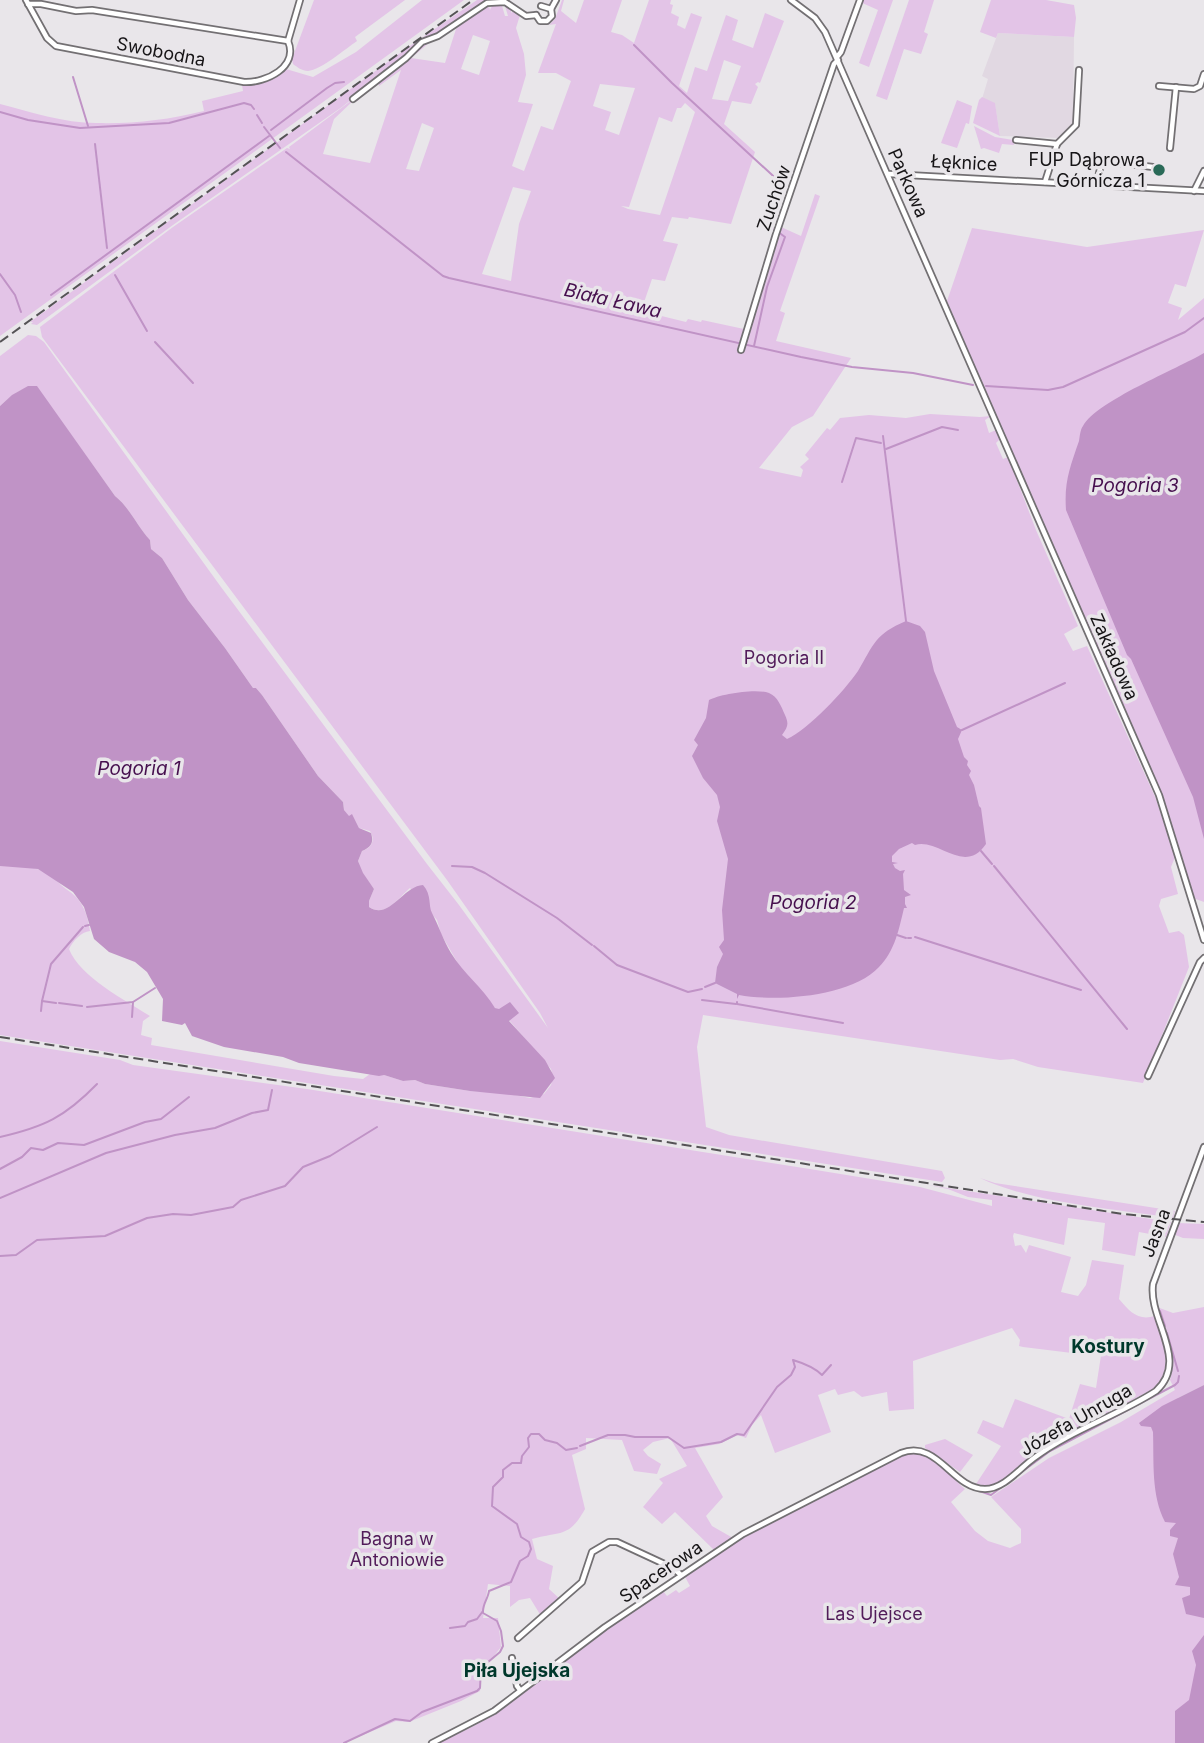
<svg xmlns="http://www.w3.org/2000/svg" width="1204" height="1743" viewBox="0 0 1204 1743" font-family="Inter,sans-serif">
  <rect width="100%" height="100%" fill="#e9e6ea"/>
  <path fill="#e1d8e2" d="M998,33L1074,37L1073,124L1059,138L1000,136L995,104L982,99L988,79L982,76Z"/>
  <g fill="#e3c4e7" fill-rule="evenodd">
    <path d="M314,0H405L355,37L357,41C345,49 321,70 308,71C302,71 297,67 293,64L292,59Z"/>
    <path d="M422,0H464L0,336V104C30,112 64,123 96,123C132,124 168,120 204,111L202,101L243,91L242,85H252L286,69L313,77L356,52Z"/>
    <path d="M477,0H487L440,33L422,41L405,57L359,91L350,96L352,99L342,107L173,225L37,325L31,324L33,322H30L407,48Z"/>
    <path d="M562,0H564L561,11L576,23L584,0H622L611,32L622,35L634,43L649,0H671L670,4L673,5L671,13L679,17L677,25L685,29L691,13L702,17L679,86L687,93L695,67L707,71L726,15L738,20L732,40L753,48L765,13L784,21L760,83L758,82L755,84L758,87L751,104L732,101L724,124L755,152L731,224L689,217L688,219L672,217L663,241L678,244L665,281L652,279L641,311L686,322L688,319L701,322L702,320L744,329L743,334L746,335L781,227L801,236L815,194L820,196L780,311L785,313L776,341L851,358L813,416L792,427L759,468L801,477L803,470L800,467L809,459L805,455L827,428L830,430L840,418L869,415L906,418L930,414L980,417L991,416L985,420L989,433L996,430L1000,439L996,443L1003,459L1008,457L1036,530L1078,626L1064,634L1073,651L1087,646L1156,799L1175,857L1171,867L1178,894L1161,899L1159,906L1169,933L1179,931L1184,935L1189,967L1143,1083L1038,1067L1013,1059L1000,1060L703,1015L697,1047L706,1127L729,1135L942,1171L945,1178L942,1182L0,1035V866C16,866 35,865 49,874C55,878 60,885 66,889C82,899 87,912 90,931C81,932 73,941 69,949C80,977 125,1000 150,1016L143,1021L141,1035L152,1038L151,1045L334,1076L363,1079L370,1074L384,1075L403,1081L415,1080L425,1084L470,1091L499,1092L530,1098L544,1094L551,1085L553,1077L551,1069L509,1020L510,1003L499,1010L495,1008L460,967L441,934L437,920L410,888C398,898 386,918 369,907V901L374,889L362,873L358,861L362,851C371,848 376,841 370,831L359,828L352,815L349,817L344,810L343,802L318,776L262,695L256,688H253L225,648L188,600L162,558L151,549L150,540C137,526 130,508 115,496L37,387C22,386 11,396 0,406V356L28,335L36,336L44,342L221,587L427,864L459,905L548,1028L540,1013L447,880L42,337L40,327L173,227L287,148L290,149L289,147L360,94L358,101L354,100L334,119L323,154L370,163L401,70L379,86V80L418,46L428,41L429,43L411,58L445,63L457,26L483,6L489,7L490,10L492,6H502L505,16H508L505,6L511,9V13L513,11L520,15L516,28L524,54L526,75L518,102L533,104L512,166L524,171L541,126L553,130L571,81L556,73H538L556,24L549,25L555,19ZM473,35L490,41L479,75L461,69ZM724,60L741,66L728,101L712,99ZM600,84L635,88L619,135L605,130L611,112L593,106ZM685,103L695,112L660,215L628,209L621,206L629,207L659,117L672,122L677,108H681ZM422,123L434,128L419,171L406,169ZM513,187L531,191L519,224L511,281L482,274Z"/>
    <path d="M861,0H893L869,67L859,63L878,10L860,2Z"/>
    <path d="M909,0H934L924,32L928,34L921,54L904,49L887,100L876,96Z"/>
    <path d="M991,0H1046L1074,5L1076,18L1074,37L998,33L996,38L980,32Z"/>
    <path d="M982,97L995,103L1000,136L973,123L979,100Z"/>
    <path d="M957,100L972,106L969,124L966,123L957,148L941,143Z"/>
    <path d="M974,126L995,137L1013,140L1014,145L1002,144L999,153L984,148L981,149Z"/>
    <path d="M972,228L1087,247L1204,230L1186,287L1175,284L1168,303L1182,308L1178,320L1204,298V902L1193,898L1161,794L994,414L947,301Z"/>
    <path d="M0,1041L120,1060L133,1065L307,1089L816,1170L920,1187L992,1206V1200L968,1197L948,1189L928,1185L1171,1222L1166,1237L1139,1232L1135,1256L1102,1250L1105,1223L1068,1218L1064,1245L1014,1233L1013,1236L1015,1246L1021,1245L1026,1253L1029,1245L1071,1257L1061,1292L1078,1296L1086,1285L1092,1260L1124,1265L1119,1299C1130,1312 1138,1321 1155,1316C1162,1341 1176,1367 1153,1389L1042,1448L1000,1482L989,1486L976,1484L1001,1446L977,1433L983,1420L1003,1428L1015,1399L1069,1419L1080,1384L1096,1388L1102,1349L1089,1348L1072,1353L1023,1347L1019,1346L1020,1340L1012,1328L913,1361L914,1409L889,1411L887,1392L862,1397L854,1391L838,1395L835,1389L818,1395L831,1432L775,1453L761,1415L752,1425L746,1438L738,1435L719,1444L695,1448L723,1497L706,1516L712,1526L733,1538L714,1550L675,1512L662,1524L643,1507L663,1483L659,1479L687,1466L670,1438L653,1442L643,1450L648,1456L661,1464L657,1474L634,1471L622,1440L586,1438V1449L572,1455L585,1509C569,1538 561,1531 532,1539L537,1559L553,1566L549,1589L560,1599L541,1616L530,1598L519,1600L510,1607V1586L488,1584L483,1618H498L501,1647L482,1671L480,1691L461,1701L409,1722L396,1721L344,1743H0Z"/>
    <path d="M980,1178L995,1183L1175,1211L1173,1218C1115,1209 1032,1203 980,1178Z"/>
    <path d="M1177,1223L1204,1224V1239L1183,1238L1173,1234Z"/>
    <path d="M1157,1307L1173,1313L1204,1307V1385L1178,1398L1204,1608V1743H436L470,1728L497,1713L568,1657L663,1591L667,1596L676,1590L679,1593L690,1586L684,1575L763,1525L895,1457C900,1456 906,1452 911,1451C933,1449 951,1477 965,1489L951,1502L975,1531L988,1541L1010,1548L1021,1543V1529L991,1497L1049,1458L1121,1422L1175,1390L1170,1380C1177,1355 1165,1331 1157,1307Z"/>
    <path d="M945,1439L973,1455L960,1472L925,1448V1445Z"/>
  </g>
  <g fill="#c093c6">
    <path d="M1204,353V839L1193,797L1131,659L1127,655L1066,510C1064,482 1070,467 1079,441C1080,436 1080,430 1083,426C1097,401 1177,369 1204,353Z"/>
    <path d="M28,386H37L115,496C130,508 137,526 150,540L151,549L162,558L188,600L225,648L253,688H256L262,695L318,776L343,802L344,810L349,816L352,814L359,828L371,833C374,843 371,847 362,851L358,861L363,873L374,889L369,901V907C389,921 403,886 423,885C432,895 428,905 432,913C439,926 443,940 451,953C463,973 483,988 495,1008L499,1009L510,1002L519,1013L509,1021L545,1060L555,1078L540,1098L470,1091L425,1084L415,1080L403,1081L384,1075L379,1076L299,1063L283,1057L224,1047L192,1036L185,1023L182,1025L162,1021L163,999L147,972L135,962L109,952L94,939L84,907L73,892L38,869L0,866V406L12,395Z"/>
    <path d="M906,621L920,626L925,632L934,671L957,727L962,730L958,739L964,757L968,761L967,765L971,771L969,775L974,785L979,806L981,808L986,844C964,876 939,838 915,845L912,843L899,849L892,856V862L898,863L893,864L895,868L900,871L905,870L903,874L904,890L911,895L905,897V904L907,908H904C899,929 895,951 879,967C851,997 777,1002 739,995L737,999V994L715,983L717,967L723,954L719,947L724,940L722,910L728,859L717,821L720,807L717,795L703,778L692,756L698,745L694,740L706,718L709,700C720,694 756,688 769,693C778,697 781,706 785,715C789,724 788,727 782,735L787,739C808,730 845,690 858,671C874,644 875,634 906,621Z"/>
    <path d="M1204,1385V1618L1186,1614L1182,1598L1190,1595V1587L1175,1585L1179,1577L1173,1554L1178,1538L1170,1536V1530L1176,1523L1165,1522C1151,1495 1154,1462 1153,1432L1151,1427L1141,1426L1139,1423L1162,1406Z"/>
    <path d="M1204,1635V1743H1175V1711L1189,1700L1196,1665L1192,1651Z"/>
  </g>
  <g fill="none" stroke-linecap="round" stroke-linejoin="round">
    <g stroke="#c093c6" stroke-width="2">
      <path d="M634,45L672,83L783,185L770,223L774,229L785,237L767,287L754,346"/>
      <path d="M73,77L88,126"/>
      <path d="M0,112L28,120L80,128L169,123L244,103L251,105L254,109"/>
      <path d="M257,115L262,123"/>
      <path d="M264,127L280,148"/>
      <path d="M271,130L327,88L335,83L344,82"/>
      <path d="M95,144L107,248"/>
      <path d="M286,152L443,276L449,278L801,357L852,367L913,373L973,385"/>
      <path d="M0,274L15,295L21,312"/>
      <path d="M115,275L147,331"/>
      <path d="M51,295L269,136"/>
      <path d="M155,342L193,383"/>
      <path d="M986,386L1048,390L1063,387L1185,332L1204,318"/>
      <path d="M883,436L906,621"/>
      <path d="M886,449L942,427L958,430"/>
      <path d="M842,482L856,438L881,443"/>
      <path d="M962,730L1065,683"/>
      <path d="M981,851L992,864"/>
      <path d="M452,866L472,867L485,873L557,918L592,945"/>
      <path d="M994,866L1127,1029"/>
      <path d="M85,926L89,925"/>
      <path d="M897,935L906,938"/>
      <path d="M915,937L1081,990"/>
      <path d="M908,938H911"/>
      <path d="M594,946L617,965L688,992L702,989"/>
      <path d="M705,987L715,983"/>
      <path d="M702,1000L736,1004"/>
      <path d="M42,1001L51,964L83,927"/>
      <path d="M737,1002V1004L843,1023"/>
      <path d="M59,1003L82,1006"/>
      <path d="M87,1007L133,1002L155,988"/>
      <path d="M41,1011L42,1001L56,1003"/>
      <path d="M132,1017L133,1002"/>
      <path d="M0,1137C44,1127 65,1117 97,1084"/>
      <path d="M0,1169L22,1157L31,1148L43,1150L58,1143L84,1145L145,1122L161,1119L189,1097"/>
      <path d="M0,1198L106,1153L175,1135L215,1128L252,1113L268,1110L272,1090"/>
      <path d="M0,1256L16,1255L37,1240L105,1236L147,1218L173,1214L191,1215L233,1207L241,1200L285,1186L303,1167L330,1156L377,1127"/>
      <path d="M1160,1311L1165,1326"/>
      <path d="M1167,1333L1178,1371"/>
      <path d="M580,1446L608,1435H625L635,1437H668L684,1448L721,1442L737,1434L744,1435L777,1387L791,1375L795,1367L793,1360C803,1363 814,1367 822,1375L831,1365"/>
      <path d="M971,1488L991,1495L1050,1451L1175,1385L1178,1382L1179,1376"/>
      <path d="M450,1628L465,1626L468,1622L477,1619L483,1611"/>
      <path d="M344,1743L395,1719L410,1721L422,1712L477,1691L480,1688L481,1668L500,1652L503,1646L501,1631L497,1621L483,1613C482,1605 488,1599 489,1591L511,1582L520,1561L528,1556L531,1549L529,1542L521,1537L517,1524L492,1506L493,1487L503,1477V1470L512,1463H521L522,1456L529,1447L528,1438L531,1434H539L545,1440L557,1443L566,1450L577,1448"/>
    </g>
    <g stroke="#737073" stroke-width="8">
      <g id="minor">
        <path d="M26,0L47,38L56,46L244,82C266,83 299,67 288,41"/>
        <path d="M791,0L815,18L825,32L1159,795L1204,940"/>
        <path d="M28,4H41L76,11L92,10L288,41"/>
        <path d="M541,6L551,9"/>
        <path d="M551,9L556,0"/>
        <path d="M536,15L540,21H547L552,16L551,9"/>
        <path d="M288,41L300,0"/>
        <path d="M837,57L841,52L860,0"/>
        <path d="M1159,86L1194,89L1200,86L1204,74"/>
        <path d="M353,99L406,58L422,42L438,36L487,3L505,2L526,16L536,15"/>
        <path d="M1016,140L1057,144"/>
        <path d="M1170,148L1176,87"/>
        <path d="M889,174L1204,191"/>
        <path d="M1045,182L1057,144L1076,125L1079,70"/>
        <path d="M1096,185L1102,161L1153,167"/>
        <path d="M1194,191L1204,171"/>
        <path d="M741,350L776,234L834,64L838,60"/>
        <path d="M1148,1076L1200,962L1204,958"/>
        <path d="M518,1638L582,1582L592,1552L609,1542H617L673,1568L681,1575"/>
        <path d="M512,1658L517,1686L520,1690"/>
        <path d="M432,1743L494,1711L605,1627L743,1534L901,1453C938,1439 952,1489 985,1489C1004,1489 1020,1468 1034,1458C1071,1430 1117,1416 1156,1391C1190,1360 1148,1320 1153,1284L1204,1147"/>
      </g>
    </g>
    <use href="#minor" stroke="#fff" stroke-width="4.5"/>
    <g stroke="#555356" stroke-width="2" stroke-dasharray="10 5" stroke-linecap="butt">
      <path d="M0,342L473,0"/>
      <path d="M0,1037L1123,1214L1204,1222"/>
    </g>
  </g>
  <circle fill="#2a6a58" stroke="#e9e6ea" stroke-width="2.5" cx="1159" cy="170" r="7"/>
  <g text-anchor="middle" stroke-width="7" stroke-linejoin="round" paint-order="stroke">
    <g font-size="18" fill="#161416" stroke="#e9e6ea">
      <text transform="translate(161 52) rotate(11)" y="6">Swobodna</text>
      <text transform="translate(964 163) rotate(3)" y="6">Łęknice</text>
      <text transform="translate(908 183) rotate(66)" y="6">Parkowa</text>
      <text transform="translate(774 198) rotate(-71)" y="6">Zuchów</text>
      <text transform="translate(1114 657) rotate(66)" y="6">Zakładowa</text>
      <text transform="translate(1156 1233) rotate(-69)" y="6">Jasna</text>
      <text transform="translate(1076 1420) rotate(-30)" y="6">Józefa Unruga</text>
      <text transform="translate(661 1572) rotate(-34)" y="6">Spacerowa</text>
    </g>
    <g font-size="18" fill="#161416" stroke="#e9e6ea" text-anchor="end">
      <text x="1145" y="166">FUP Dąbrowa<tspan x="1145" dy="21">Górnicza 1</tspan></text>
    </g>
    <g font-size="18" fill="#521c5a" stroke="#e9e6ea">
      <text x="784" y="664">Pogoria II</text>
      <text x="397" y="1545">Bagna w<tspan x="397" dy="21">Antoniowie</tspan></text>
      <text x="874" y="1620">Las Ujejsce</text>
    </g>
    <g font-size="19" font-style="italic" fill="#460f4e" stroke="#e9e6ea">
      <text transform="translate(613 300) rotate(13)" y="7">Biała Ława</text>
      <text x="1135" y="492">Pogoria 3</text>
      <text x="139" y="775">Pogoria 1</text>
      <text x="813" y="909">Pogoria 2</text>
    </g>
    <g font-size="19" font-weight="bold" fill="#00382b" stroke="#e9e6ea">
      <text x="1108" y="1353">Kostury</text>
      <text x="517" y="1677">Piła Ujejska</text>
    </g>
  </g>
</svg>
